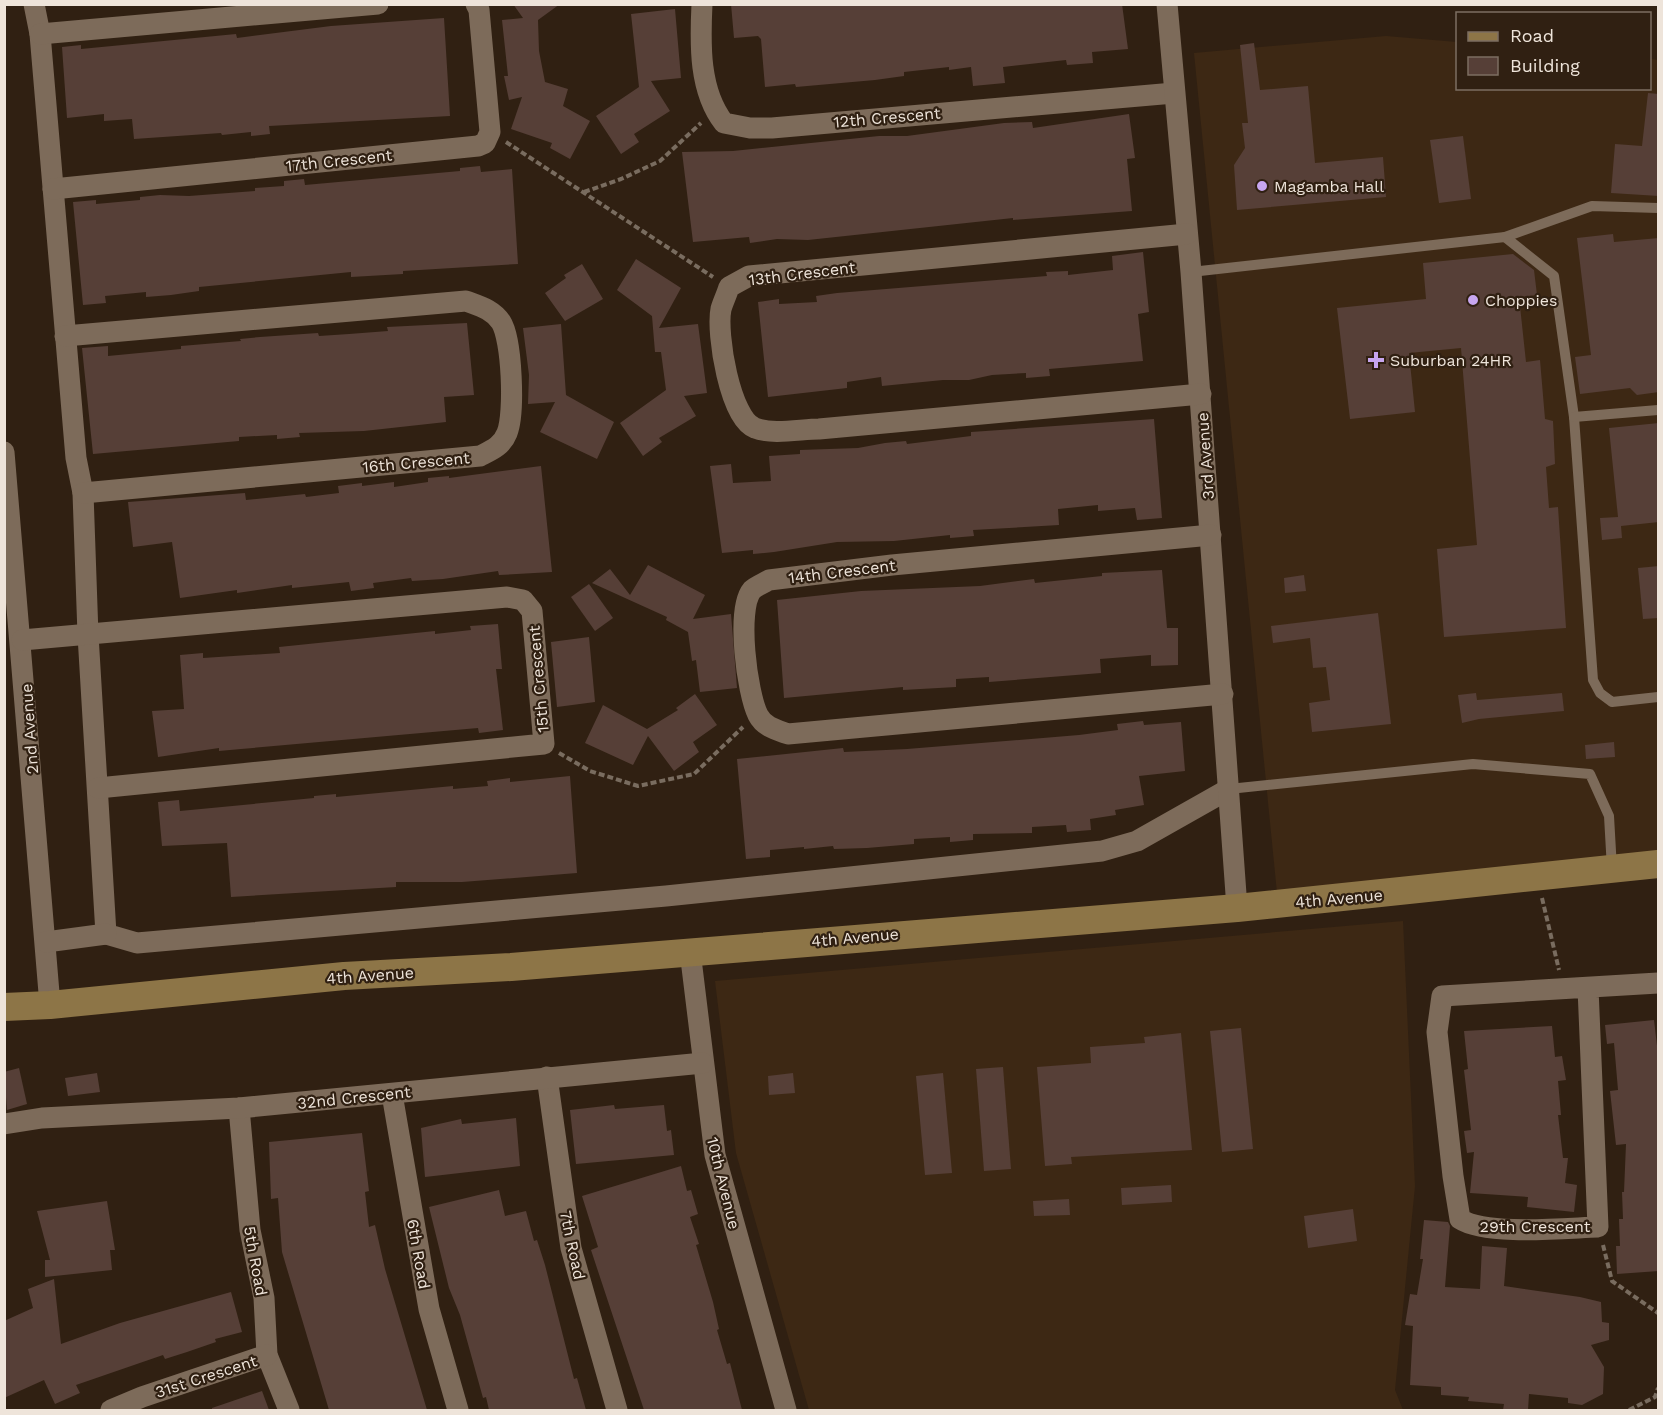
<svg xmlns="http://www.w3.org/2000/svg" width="1663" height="1415" viewBox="0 0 1663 1415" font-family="'Work Sans',sans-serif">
  <rect width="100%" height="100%" fill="#302012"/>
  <g fill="#3d2814">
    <path d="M1386,36L1457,42L1458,88H1650V59L1658,60V855L1277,893L1194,53Z"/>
    <path d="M1403,921L1415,1186L1395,1390L1403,1410H809L736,1153L715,981Z"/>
  </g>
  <g fill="#563f37">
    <path d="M513,4H560L538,20L539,51L545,82L568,89L563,106L590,121L570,159L550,148L552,143L511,129L522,97L509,100L504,76H508L502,20L523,18Z"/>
    <path d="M731,4H1122L1128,49L1092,52L1093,63L1067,65L1066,60L1003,67L1005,83L973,86L971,67L949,70V67L904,72V76L875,80L796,87L795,84L765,87L761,39L758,36L734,38Z"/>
    <path d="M675,9L681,78L651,81L670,111L634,134L639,142L621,154L596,116L639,87L631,14Z"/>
    <path d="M444,18L450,116L269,126L270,134L251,136V132L222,135L221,133L134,139L132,119L104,121V114L67,118L62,47L81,45V49L236,34L237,38L331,26Z"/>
    <path d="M1254,43L1260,90L1308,86L1315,163L1383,157L1386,197L1237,210L1234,165L1245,148L1242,123H1248L1240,45Z"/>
    <path d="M1648,93L1659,94V196L1611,193L1615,144L1642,146Z"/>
    <path d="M1129,114L1135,158L1127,159L1132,211L1013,220V218L808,240L777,239L750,243L749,237L693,242L682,152L733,151L879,136H907L1004,123L1032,122L1033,128Z"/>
    <path d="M1463,136L1471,199L1439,203L1430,140Z"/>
    <path d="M480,166L481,172L512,169L518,264L403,271V274L351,277V272L199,287V291L171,295L146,297V292L105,296L106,303L83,305L73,202L96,200V204L140,200V197L160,195L189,196L255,191V188L284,186V181L304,179L305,185L460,171V168Z"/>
    <path d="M1613,234L1614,242L1659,238V392L1637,395L1630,388L1580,394L1575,357L1591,355L1577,238Z"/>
    <path d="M1143,252L1149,312L1138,314L1143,361L1049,369L1050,376L1026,378V373L992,375L969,380H943L882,386L881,377L847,382V388L768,397L758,302L779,299V304L817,302L816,296L837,293L1047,276L1046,272L1068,271V275L1113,270L1112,256Z"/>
    <path d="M1513,254L1534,270L1537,295L1519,297L1526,362L1540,360L1545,419L1553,421L1555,464L1546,467L1549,508L1558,507L1566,628L1444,637L1437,549L1477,545L1461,348L1409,353L1415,412L1350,419L1337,308L1426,299L1423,263Z"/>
    <path d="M636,259L681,288L659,328L698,324L707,393L684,396L696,416L659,438L662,442L643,456L620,423L666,390L661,352H655L652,316L617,290Z"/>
    <path d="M582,264L603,299L565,321L545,293L566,278L564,275Z"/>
    <path d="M467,323L474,395L444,397L446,422L364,431L299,433L300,437L277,439V435L239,437V441L93,454L82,348L108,346V356L181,349V346L241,341L240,339L260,337L318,333L319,336L349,334L388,331L387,327Z"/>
    <path d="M561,324L566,395L614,422L597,459L540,432L555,402L528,404L529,375L523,328Z"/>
    <path d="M1154,419L1162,518L1137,520L1135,508L1098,511V505L1058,509L1059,525L973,530L974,536L950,538V535L894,541L837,542L774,552L753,554V550L722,553L710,466L731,464L733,483L771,481L769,456L800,454V450L858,448L885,443L906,441L907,444L971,436V432Z"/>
    <path d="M1659,423V522L1621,526L1622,538L1602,540L1600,518L1618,517L1609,428Z"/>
    <path d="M541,466L552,572L499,575L498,571L443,579L412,581L411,578L373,583L374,588L351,591L349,582L292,588V585L237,593V590L180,598L172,542L133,547L128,502L245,493L246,500L305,494L306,497L339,493L338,486L362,483V486L394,482V487L428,482V478L449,476V478Z"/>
    <path d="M648,565L705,595L693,619L731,614L737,688L700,692L696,660L692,661L688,632L666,620L667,617L592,583L610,569L630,595Z"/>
    <path d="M1659,566V618L1643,619L1638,568Z"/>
    <path d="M1162,570L1167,628H1178V665L1151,666V655L1100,659L1101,673L989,682V677L956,679V687L903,690V687L784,698L777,600L861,591L980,586L1034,579L1035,583L1102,576V573Z"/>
    <path d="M1304,575L1306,591L1285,593L1284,578Z"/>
    <path d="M589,584L613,618L595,631L571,597Z"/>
    <path d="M1378,613L1391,724L1312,732L1309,703L1330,700L1326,667L1313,668L1310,638L1273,643L1271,626Z"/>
    <path d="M498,624L502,669H496L503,730L479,733L478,728L241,749L219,751V748L158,757L152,711L184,709L180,655L203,653V658L280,653L279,647L435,631V634L471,630L470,626Z"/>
    <path d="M589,637L595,702L557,707L551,642Z"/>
    <path d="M1476,693L1477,700L1562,693L1564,711L1479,719L1462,723L1458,695Z"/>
    <path d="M695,694L717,725L693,742L699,752L674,771L648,736L633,765L585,743L603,705L647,729L678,710L676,708Z"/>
    <path d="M1143,721L1144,725L1181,722L1185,771L1139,776L1144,805L1115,810L1116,815L1090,819L1091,830L1067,832L1066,825L1032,827V833L973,834V840L950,842V837L914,839V844L867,848L834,849L833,846L804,849V847L770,850V857L746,859L737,759L843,748L844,752L907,749L1079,735L1118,730L1117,724Z"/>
    <path d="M1614,742L1615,757L1586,759L1585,745Z"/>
    <path d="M570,776L577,873L462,882H396V887L231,897L227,843L162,846L158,802L179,800L180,811L314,798V796L336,794V797L453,786V789L488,786L487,781L510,778V782Z"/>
    <path d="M1654,1020L1659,1063V1271L1617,1274L1616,1246H1620L1619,1219H1623L1622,1192H1624L1626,1144L1616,1145L1610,1091L1618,1090L1614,1043L1607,1044L1605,1025Z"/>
    <path d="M1552,1026L1555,1057L1562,1056L1566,1080L1558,1081L1561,1115H1558L1563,1158H1568L1565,1183L1577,1185L1574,1212L1527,1207L1528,1197L1470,1193L1474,1152L1467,1153L1464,1131L1471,1130L1464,1070L1468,1069L1464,1031Z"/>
    <path d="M1241,1028L1253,1149L1222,1152L1210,1031Z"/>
    <path d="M1181,1033L1192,1150L1071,1157L1072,1164L1045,1166L1037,1067L1091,1063L1090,1047L1145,1043L1144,1037Z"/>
    <path d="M1003,1067L1011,1169L984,1171L976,1069Z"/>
    <path d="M19,1068L27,1104L7,1110L4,1072Z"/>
    <path d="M97,1073L100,1092L68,1096L65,1078Z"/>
    <path d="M793,1073L795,1093L769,1095L768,1076Z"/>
    <path d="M943,1073L952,1173L925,1175L916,1076Z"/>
    <path d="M614,1105L615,1109L664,1105L667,1131L671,1130L674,1155L576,1164L570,1110Z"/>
    <path d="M516,1118L520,1166L425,1177L421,1128L461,1119L462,1124Z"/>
    <path d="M362,1133L369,1191L365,1192L369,1227L375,1225L385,1269L427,1410H329L282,1252L278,1198L271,1199L269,1142Z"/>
    <path d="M681,1166L687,1191L691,1190L698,1214L690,1217L699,1244L696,1245L713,1302L719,1329L717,1330L727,1364L730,1363L742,1410H644L591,1250L598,1247L582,1196Z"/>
    <path d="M1171,1185L1172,1202L1122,1205L1121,1188Z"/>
    <path d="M499,1190L505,1216L526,1211L534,1241L537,1240L545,1265L574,1379L577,1378L586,1410H489L486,1397L483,1398L460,1315L449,1288L429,1207Z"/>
    <path d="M1069,1199L1070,1215L1034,1216L1033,1201Z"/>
    <path d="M107,1201L115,1250H110L112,1270L45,1277V1260H50L37,1211Z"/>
    <path d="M1353,1209L1357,1241L1308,1248L1304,1216Z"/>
    <path d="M1424,1220L1448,1222L1450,1226L1445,1287L1480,1289L1482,1246L1507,1248L1504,1286L1580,1297L1601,1302L1602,1322L1609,1323V1340L1591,1345L1604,1367L1603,1394L1582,1405L1568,1403V1398L1529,1394L1528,1410H1503L1504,1404L1468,1401L1469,1397L1441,1395V1387L1410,1385L1413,1326L1405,1325L1410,1294L1417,1295L1423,1259H1420Z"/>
    <path d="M54,1279L61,1344L120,1323L231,1292L242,1332L215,1339L216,1342L187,1352L165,1359L163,1355L76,1385L80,1393L55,1404L44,1380L4,1398V1321L33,1308L28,1289Z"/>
    <path d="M262,1391L269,1410H212V1408Z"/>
  </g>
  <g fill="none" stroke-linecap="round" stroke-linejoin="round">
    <g stroke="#796c5f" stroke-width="4" stroke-dasharray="6 3" stroke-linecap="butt">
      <path d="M506,142L713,277"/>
      <path d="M584,192L621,179L660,161L701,123"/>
      <path d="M559,753L590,771L638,786L694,774L743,727"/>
      <path d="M1542,898L1559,970"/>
      <path d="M1603,1245L1612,1281L1658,1313"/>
      <path d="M1629,1410L1655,1397L1658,1388"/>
    </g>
    <g stroke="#7d6b5a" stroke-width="10">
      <path d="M1505,237L1554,276L1574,417L1593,680L1600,693L1612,702L1658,697"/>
      <path d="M1191,272L1505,237L1592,206L1658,208"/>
      <path d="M1574,417L1658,410"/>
      <path d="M1229,789L1473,764L1590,774L1609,816L1612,869"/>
    </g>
    <g stroke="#7d6b5a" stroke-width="21">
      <path d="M34,4L40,34L76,458L83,493L88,635L106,934L137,943L666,896L1102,851L1137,841L1229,789"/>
      <path d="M702,4C700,45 699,91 724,123L750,128H772L1174,93"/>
      <path d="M1167,4L1191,272L1237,908"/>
      <path d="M40,34L378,4"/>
      <path d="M53,189L478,146L485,143L490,132L479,10L476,4"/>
      <path d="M1187,234L749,276L729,287C727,294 723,302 721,309C716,333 730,419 755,428C773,435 801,429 819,429L1201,394"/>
      <path d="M65,336L466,301C479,306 492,309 501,322C512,339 515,413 507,433C502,446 492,450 480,456L83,493"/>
      <path d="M4,452L50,1005"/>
      <path d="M1211,535L892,565L769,580C764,583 756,586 752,590C736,609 747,693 758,715C764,727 777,730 788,734L1223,694"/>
      <path d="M22,640L507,597L523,600L532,611L544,744L98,788"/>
      <path d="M46,942L106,934"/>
      <path d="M690,951L715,1155L786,1410"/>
      <path d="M1588,988L1598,1227C1566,1228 1486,1236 1460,1219L1453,1176L1437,1032L1442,996L1658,983"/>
      <path d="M547,1077L571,1248L617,1410"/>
      <path d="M392,1094L429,1309L458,1410"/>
      <path d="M239,1108L250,1230L264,1298L267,1355L289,1410"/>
      <path d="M4,1124L42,1118L239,1108L703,1063"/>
      <path d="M111,1410L142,1397L267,1355"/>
    </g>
    <path stroke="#8d7547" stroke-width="28" d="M4,1007L50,1005L344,976L511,967L1237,908L1658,864"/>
  </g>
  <g fill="#c7a6ef" stroke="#302012" stroke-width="2">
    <circle cx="1262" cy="186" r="6"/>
    <circle cx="1473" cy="300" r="6"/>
    <path d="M1373 351h6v6h6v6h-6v6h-6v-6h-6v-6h6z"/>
  </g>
  <g text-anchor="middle" stroke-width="4.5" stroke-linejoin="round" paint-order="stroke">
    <g font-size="16" fill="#eee4da" stroke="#302012">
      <text transform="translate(887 117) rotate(-5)" y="6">12th Crescent</text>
      <text transform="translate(339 160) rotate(-6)" y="6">17th Crescent</text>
      <text transform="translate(802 273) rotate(-7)" y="6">13th Crescent</text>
      <text transform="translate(1205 456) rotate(-94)" y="6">3rd Avenue</text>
      <text transform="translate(416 462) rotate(-5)" y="6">16th Crescent</text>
      <text transform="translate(842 571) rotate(-7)" y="6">14th Crescent</text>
      <text transform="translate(538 679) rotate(-95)" y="6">15th Crescent</text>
      <text transform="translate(29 729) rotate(-94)" y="6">2nd Avenue</text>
      <text transform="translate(1339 898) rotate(-5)" y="6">4th Avenue</text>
      <text transform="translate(855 937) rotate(-5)" y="6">4th Avenue</text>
      <text transform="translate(370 975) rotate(-4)" y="6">4th Avenue</text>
      <text transform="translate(354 1097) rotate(-6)" y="6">32nd Crescent</text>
      <text transform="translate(724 1183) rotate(76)" y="6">10th Avenue</text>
      <text x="1535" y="1232">29th Crescent</text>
      <text transform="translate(573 1245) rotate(78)" y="6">7th Road</text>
      <text transform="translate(419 1254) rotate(80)" y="6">6th Road</text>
      <text transform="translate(256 1261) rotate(80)" y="6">5th Road</text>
      <text transform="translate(206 1376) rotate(-18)" y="6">31st Crescent</text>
    </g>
    <g font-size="16" fill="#eee4da" stroke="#302012" text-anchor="start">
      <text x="1274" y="192">Magamba Hall</text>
      <text x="1485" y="306">Choppies</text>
      <text x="1390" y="366">Suburban 24HR</text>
    </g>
  </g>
  <rect width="1663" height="1415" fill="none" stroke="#eee4da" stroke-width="12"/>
  <rect x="1456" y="12" width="195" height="78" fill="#302012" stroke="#7c6e62" stroke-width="1.5"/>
  <rect x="1468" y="32" width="30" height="9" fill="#8d7547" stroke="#7c6e62" stroke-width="1.5"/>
  <text x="1510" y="42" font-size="18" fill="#eee4da">Road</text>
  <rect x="1468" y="57" width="30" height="18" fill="#563f37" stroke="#7c6e62" stroke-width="1.5"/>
  <text x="1510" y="72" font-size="18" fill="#eee4da">Building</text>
</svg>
